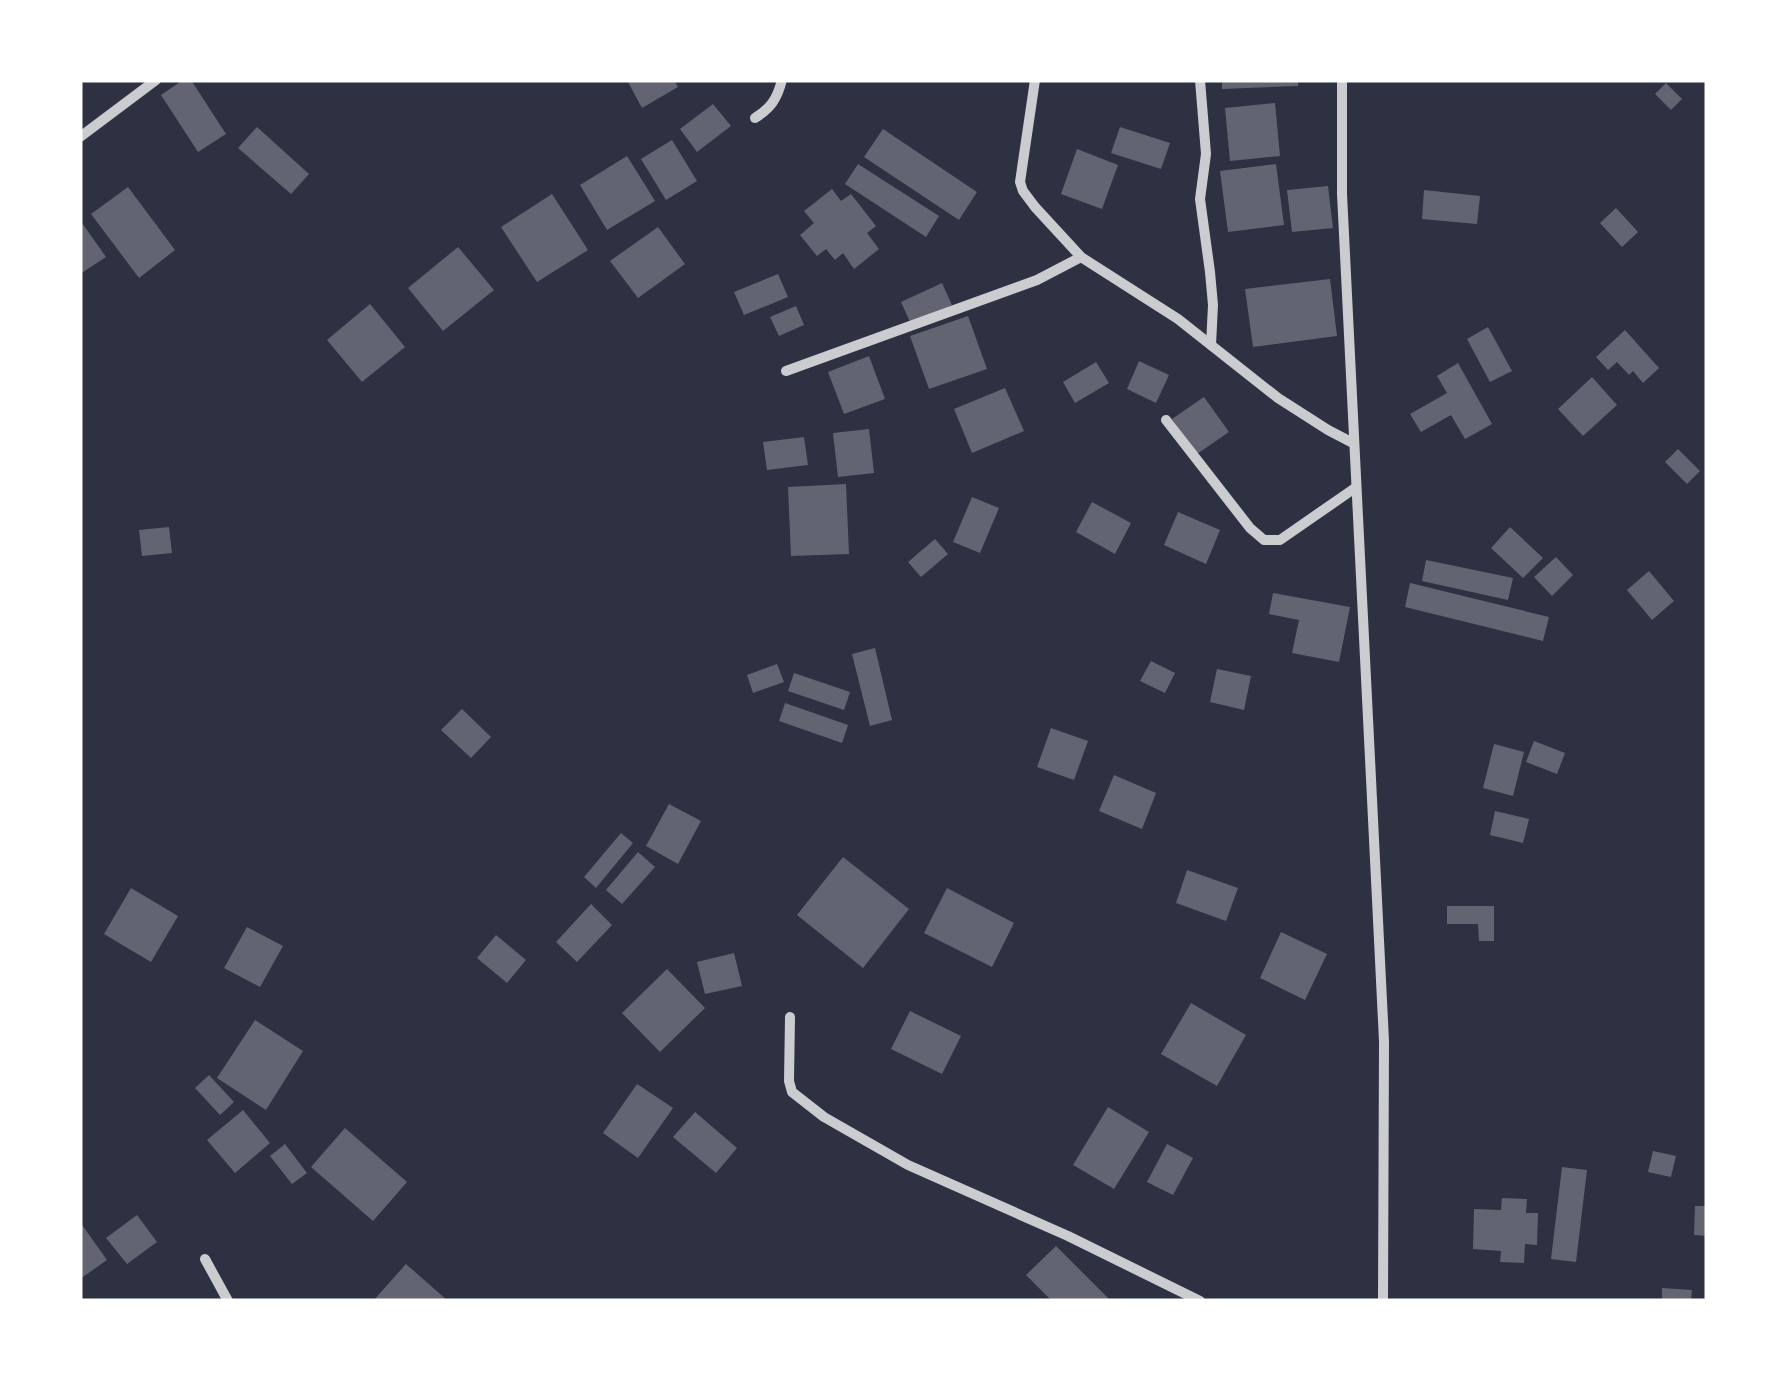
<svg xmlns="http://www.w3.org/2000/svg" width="1787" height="1381" viewBox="0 0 1787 1381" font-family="Cabin,sans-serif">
  <rect width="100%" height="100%" fill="#2d3142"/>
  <g fill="#626471">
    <path d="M183,80H191L226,134L198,152L161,95Z"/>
    <path d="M630,80H674L678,87L642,108L628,82Z"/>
    <path d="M1222,80H1298V86L1222,89Z"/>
    <path d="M1666,83L1682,99L1671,110L1655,94Z"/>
    <path d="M1275,103L1280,156L1230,161L1225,108Z"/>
    <path d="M713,104L731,126L697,152L680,129Z"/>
    <path d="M257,127L309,174L291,194L238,148Z"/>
    <path d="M1120,127L1170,143L1161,169L1111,153Z"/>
    <path d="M883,129L977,192L959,220L864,157Z"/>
    <path d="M672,140L697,181L666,200L641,159Z"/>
    <path d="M1077,149L1118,165L1102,209L1061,194Z"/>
    <path d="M627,156L655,201L607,230L580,185Z"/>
    <path d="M858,164L939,216L926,237L845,184Z"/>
    <path d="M1276,164L1284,225L1228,232L1220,171Z"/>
    <path d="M1328,186L1333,228L1292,232L1287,190Z"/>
    <path d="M128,187L175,250L139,278L91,214Z"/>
    <path d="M832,189L841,201L851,194L876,226L867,233L879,249L854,269L843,253L835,260L826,249L817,256L800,235L814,223L804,211Z"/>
    <path d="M1424,190L1480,196L1477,224L1422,219Z"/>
    <path d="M552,194L588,250L537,282L501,227Z"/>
    <path d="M1616,208L1638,232L1622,247L1600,223Z"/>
    <path d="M80,220L106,257L80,274Z"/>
    <path d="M658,227L685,264L638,298L610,261Z"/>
    <path d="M458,247L494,290L443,331L408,288Z"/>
    <path d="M778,274L788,297L744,315L734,292Z"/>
    <path d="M1330,279L1337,336L1253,347L1245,289Z"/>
    <path d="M942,283L952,305L911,324L901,302Z"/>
    <path d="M370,304L405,347L362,382L327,340Z"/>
    <path d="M796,306L804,325L779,336L770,317Z"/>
    <path d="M968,316L987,369L929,389L910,336Z"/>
    <path d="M1488,327L1512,371L1490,382L1467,339Z"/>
    <path d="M1625,330L1659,368L1643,383L1633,371L1629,375L1617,362L1608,370L1596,357Z"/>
    <path d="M869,356L885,399L844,414L828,372Z"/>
    <path d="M1139,361L1169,375L1156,403L1127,389Z"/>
    <path d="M1096,362L1109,383L1075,403L1063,382Z"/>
    <path d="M1458,363L1492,424L1465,439L1451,415L1421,432L1410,414L1447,393L1437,376Z"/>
    <path d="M1592,377L1617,405L1583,436L1558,409Z"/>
    <path d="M1005,388L1024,431L972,453L954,409Z"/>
    <path d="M1204,397L1229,432L1197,454L1172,419Z"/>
    <path d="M869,429L874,473L838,477L833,433Z"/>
    <path d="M804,437L808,465L767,470L763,442Z"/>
    <path d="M1678,449L1700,471L1687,484L1665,462Z"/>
    <path d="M846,484L849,554L791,556L788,487Z"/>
    <path d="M972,497L999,508L980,553L953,542Z"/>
    <path d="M1092,502L1131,523L1115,554L1076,532Z"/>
    <path d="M1178,512L1220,530L1206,564L1164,545Z"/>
    <path d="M169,527L172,553L142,556L139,530Z"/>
    <path d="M1510,527L1543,558L1523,578L1491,548Z"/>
    <path d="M935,539L948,554L921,577L908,562Z"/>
    <path d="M1556,557L1573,575L1552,596L1534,577Z"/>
    <path d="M1426,560L1513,578L1508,600L1422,581Z"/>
    <path d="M1649,571L1674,601L1652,620L1627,590Z"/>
    <path d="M1410,583L1549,617L1543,641L1405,607Z"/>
    <path d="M1273,593L1350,607L1339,662L1292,653L1299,620L1269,614Z"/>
    <path d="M875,648L892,720L870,726L852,654Z"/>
    <path d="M1151,661L1175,673L1165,693L1140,681Z"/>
    <path d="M777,664L784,682L753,693L747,675Z"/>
    <path d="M1217,669L1251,676L1244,710L1210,702Z"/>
    <path d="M794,673L850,692L844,710L788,691Z"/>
    <path d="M785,703L848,725L842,743L779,721Z"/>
    <path d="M462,709L491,737L471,758L441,730Z"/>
    <path d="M1051,728L1088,741L1074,780L1037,767Z"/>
    <path d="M1534,741L1565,753L1557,774L1526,762Z"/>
    <path d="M1494,744L1524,752L1513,796L1483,788Z"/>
    <path d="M1114,775L1156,793L1142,829L1099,811Z"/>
    <path d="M669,804L701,821L678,864L646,846Z"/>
    <path d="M1495,811L1529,819L1523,843L1490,835Z"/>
    <path d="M621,833L633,843L596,888L584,877Z"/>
    <path d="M638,852L655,867L622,904L606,890Z"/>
    <path d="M843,857L909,909L863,968L797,915Z"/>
    <path d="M1187,870L1238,888L1226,921L1176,903Z"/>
    <path d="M131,888L178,916L151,962L104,934Z"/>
    <path d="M947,888L1014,923L992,967L924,933Z"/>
    <path d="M591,904L612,925L577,962L556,942Z"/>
    <path d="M1447,906H1494V941H1479L1478,924H1447Z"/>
    <path d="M247,927L283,946L260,987L224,968Z"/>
    <path d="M1281,932L1327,954L1305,1000L1260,978Z"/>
    <path d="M496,935L526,960L507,983L477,958Z"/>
    <path d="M734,953L742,986L705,994L697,962Z"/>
    <path d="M667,969L705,1008L660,1052L622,1013Z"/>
    <path d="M1191,1003L1246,1035L1217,1086L1161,1054Z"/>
    <path d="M910,1011L961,1036L942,1074L891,1049Z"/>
    <path d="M255,1020L303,1051L266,1110L217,1078Z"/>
    <path d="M209,1075L234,1102L220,1115L195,1088Z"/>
    <path d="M637,1084L673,1108L638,1158L603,1133Z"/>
    <path d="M1108,1107L1149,1132L1114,1189L1073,1165Z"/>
    <path d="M243,1110L270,1143L235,1173L207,1140Z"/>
    <path d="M695,1112L737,1148L716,1173L673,1137Z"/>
    <path d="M345,1128L407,1182L373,1221L311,1167Z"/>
    <path d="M285,1144L307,1173L292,1184L270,1156Z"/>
    <path d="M1167,1144L1193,1158L1173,1195L1147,1182Z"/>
    <path d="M1653,1151L1676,1156L1671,1177L1648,1172Z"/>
    <path d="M1562,1167L1587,1170L1576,1262L1551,1259Z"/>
    <path d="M1502,1198L1527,1199L1526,1213H1538L1537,1245L1525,1244L1524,1263L1500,1262L1501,1251L1473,1249L1474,1209L1501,1210Z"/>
    <path d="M1695,1206H1707V1236L1694,1235Z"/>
    <path d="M137,1215L157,1242L127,1264L106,1238Z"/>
    <path d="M80,1222L107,1260L80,1279Z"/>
    <path d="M1056,1246L1111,1301H1052L1026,1275Z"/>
    <path d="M406,1264L448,1301H373Z"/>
    <path d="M1662,1288L1692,1290L1691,1301H1662Z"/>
  </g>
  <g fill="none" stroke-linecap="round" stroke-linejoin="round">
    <g stroke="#caccd0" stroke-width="10">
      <path d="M1035,80L1020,182L1023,191L1035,207L1081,257L1178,319L1278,398L1328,430L1353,443"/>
      <path d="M1200,80L1206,154L1200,199L1210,272L1213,305L1211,345"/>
      <path d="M1342,80V194L1384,1041L1383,1301"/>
      <path d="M755,118C771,108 777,99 782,80"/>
      <path d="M80,137L156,80"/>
      <path d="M786,371L1037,280L1081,257"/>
      <path d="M1166,420L1250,528L1264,540H1280L1355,488"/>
      <path d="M790,1017L789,1081L792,1092L824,1117L908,1165L1068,1236L1200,1301"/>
      <path d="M205,1259L228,1301"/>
    </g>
  </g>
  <rect width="1787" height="1381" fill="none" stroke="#ffffff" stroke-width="165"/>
</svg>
